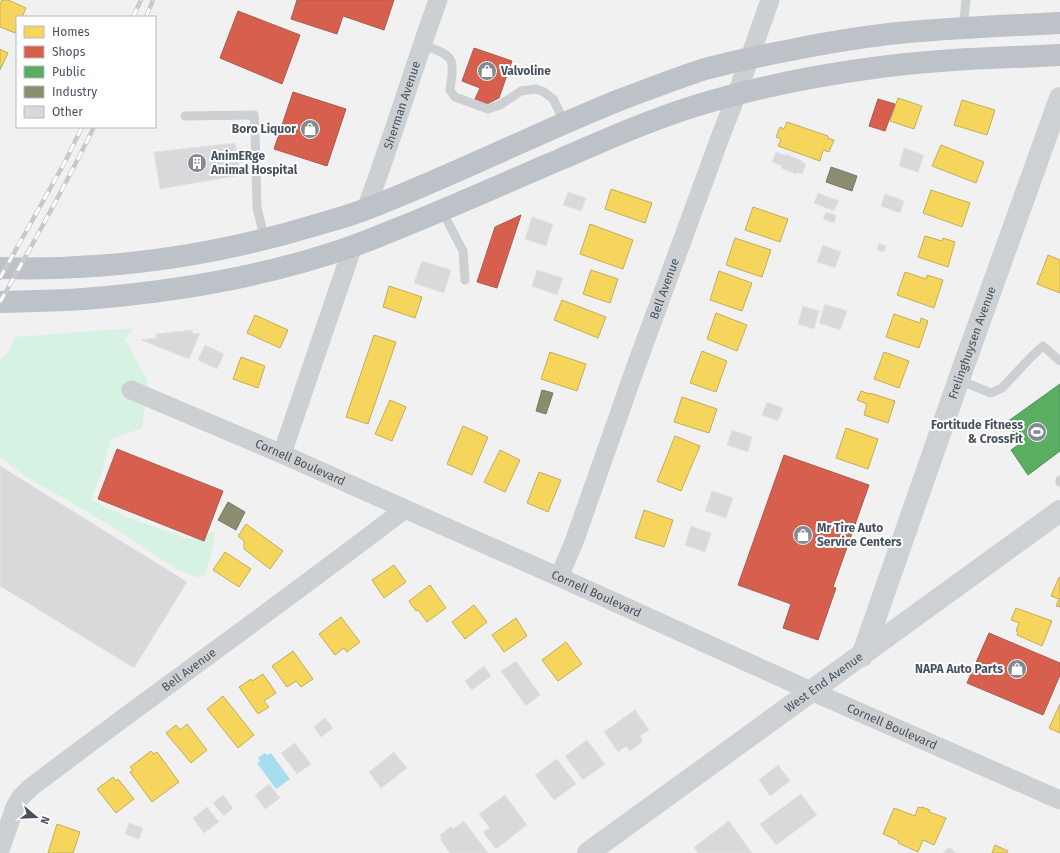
<svg xmlns="http://www.w3.org/2000/svg" width="1060" height="853" viewBox="0 0 1060 853" font-family="'Fira Sans',sans-serif">
  <rect width="100%" height="100%" fill="#f2f1f1"/>
  <path fill="#d5f2e2" d="M134,328L125,339L148,382L142,428L111,439L102,472L91,500L127,517L187,539L214,532V545L205,574L198,578L175,568L108,524L25,476L0,457V360L9,351L15,337Z"/>
  <path fill="#a8ddf0" d="M265,753L267,755L271,753L290,779L276,789L257,763L260,761L258,758Z"/>
  <g fill="#f6d55c" stroke="#c2ae5d">
    <path d="M2,0H8L26,8L22,17H17V29L15,33L0,27V4Z"/>
    <path d="M0,49L8,53L0,70Z"/>
    <path d="M898,98L922,106L914,129L890,121Z"/>
    <path d="M962,100L995,110L987,135L954,125Z"/>
    <path d="M787,122L828,136V138L834,140L829,152L823,150L820,161L778,146L781,139L776,137L780,127L784,129Z"/>
    <path d="M941,145L984,162L976,183L932,166Z"/>
    <path d="M611,189L652,203L645,223L605,209Z"/>
    <path d="M931,190L970,203L962,227L923,213Z"/>
    <path d="M753,207L788,219L780,242L745,230Z"/>
    <path d="M590,224L633,240L623,269L580,254Z"/>
    <path d="M925,236L942,241L943,238L955,242L948,267L918,257Z"/>
    <path d="M735,238L771,250L762,277L726,265Z"/>
    <path d="M1048,255L1060,260V293L1037,284Z"/>
    <path d="M591,270L618,279L610,303L583,294Z"/>
    <path d="M719,271L752,283L742,311L710,300Z"/>
    <path d="M905,272L926,279L927,275L943,280L934,308L897,295Z"/>
    <path d="M389,286L422,297L415,318L383,307Z"/>
    <path d="M562,300L606,317L598,338L554,320Z"/>
    <path d="M716,313L747,325L737,351L707,339Z"/>
    <path d="M894,314L920,323L921,318L928,321L919,348L886,337Z"/>
    <path d="M255,315L288,330L280,348L247,333Z"/>
    <path d="M374,335L396,342L368,424L346,417Z"/>
    <path d="M702,351L727,361L716,392L690,383Z"/>
    <path d="M550,352L586,364L577,391L541,379Z"/>
    <path d="M884,352L909,361L899,388L874,379Z"/>
    <path d="M241,357L265,366L258,388L233,379Z"/>
    <path d="M861,391L870,394V393L895,401L888,423L864,415L867,404L857,400Z"/>
    <path d="M682,397L717,409L709,433L674,422Z"/>
    <path d="M390,400L406,407L392,441L375,434Z"/>
    <path d="M463,426L488,437L472,475L447,464Z"/>
    <path d="M846,428L878,439L868,469L836,458Z"/>
    <path d="M675,436L700,446L681,491L657,481Z"/>
    <path d="M500,450L520,460L505,492L484,482Z"/>
    <path d="M539,472L561,480L548,512L527,503Z"/>
    <path d="M644,510L673,520L664,547L635,538Z"/>
    <path d="M246,524L283,551L270,569L244,549V541L238,536Z"/>
    <path d="M225,552L251,569L239,587L213,570Z"/>
    <path d="M394,565L406,582L384,598L372,580Z"/>
    <path d="M1059,577L1060,578V607L1056,606L1059,599L1051,596Z"/>
    <path d="M430,585L446,608L427,622L418,610L416,611L409,601Z"/>
    <path d="M474,605L487,622L465,639L452,622Z"/>
    <path d="M1016,608L1052,621L1042,646L1017,635L1018,632L1016,631L1019,623L1011,620Z"/>
    <path d="M341,617L360,642L347,652L344,648L335,655L319,634Z"/>
    <path d="M516,618L527,636L504,652L492,635Z"/>
    <path d="M566,642L582,664L558,681L542,660Z"/>
    <path d="M293,651L313,679L301,687L296,681L287,687L272,666Z"/>
    <path d="M263,674L276,693L264,701L269,707L258,714L239,687L251,679L252,681Z"/>
    <path d="M223,696L254,735L238,748L207,709Z"/>
    <path d="M1060,704V733L1049,728Z"/>
    <path d="M187,724L207,750L191,763L166,733L176,725L180,730Z"/>
    <path d="M151,751L154,754L157,752L179,782L152,802L130,772L133,770L130,767Z"/>
    <path d="M113,777L116,781L118,779L134,799L116,813L97,789Z"/>
    <path d="M918,807L922,808V807L930,810L929,812L946,818L934,845L923,840L918,852L898,843L899,841L883,834L894,808L915,816Z"/>
    <path d="M57,824L80,832L73,853H48Z"/>
    <path d="M995,845L1008,851L1007,853H992Z"/>
  </g>
  <g fill="#d6604d" stroke="#ab5c52">
    <path d="M297,0H394L384,30L343,16L337,34L291,19Z"/>
    <path d="M238,11L300,35L282,84L220,58Z"/>
    <path d="M474,48L512,61L499,98L487,104L475,99L480,88L462,81Z"/>
    <path d="M293,92L346,109L327,166L274,149Z"/>
    <path d="M878,99L895,104L885,131L869,126Z"/>
    <path d="M521,215L497,288L477,282L495,227Z"/>
    <path d="M117,449L223,491L204,541L98,499Z"/>
    <path d="M784,455L869,485L833,587L836,588L818,640L783,628L791,604L738,585Z"/>
    <path d="M989,633L1060,663V675L1043,715L967,683Z"/>
  </g>
  <path fill="#5aae61" stroke="#549260" d="M1060,384V451L1028,475L1011,450L1021,443L1007,422Z"/>
  <g fill="#8c8c6e" stroke="#777b6a">
    <path d="M831,167L857,176L852,191L826,182Z"/>
    <path d="M542,390L553,393L546,414L536,411Z"/>
    <path d="M228,502L245,512L236,530L218,520Z"/>
  </g>
  <g fill="#d9d9db" stroke="#e3e3e4">
    <path d="M235,143L241,175L160,189L154,152Z"/>
    <path d="M904,148L924,155L918,172L899,166Z"/>
    <path d="M776,152L786,156V154L802,161L801,162L806,164L802,174L797,172L796,174L781,168L782,166L772,162Z"/>
    <path d="M568,192L586,198L581,211L563,205Z"/>
    <path d="M818,193L839,201L834,211L814,203Z"/>
    <path d="M885,194L904,201L900,213L881,206Z"/>
    <path d="M826,212L836,215L834,223L823,219Z"/>
    <path d="M532,217L553,224L546,246L525,239Z"/>
    <path d="M879,243L886,246L884,252L877,250Z"/>
    <path d="M823,245L841,252L835,268L817,262Z"/>
    <path d="M422,261L451,270L444,293L414,283Z"/>
    <path d="M537,270L563,278L557,295L532,286Z"/>
    <path d="M825,304L847,311L840,330L819,323Z"/>
    <path d="M803,306L819,311L814,329L798,324Z"/>
    <path d="M192,330L193,334L200,333L189,359L141,340L156,338V334Z"/>
    <path d="M205,345L224,354L217,369L198,360Z"/>
    <path d="M767,402L783,408L778,421L762,415Z"/>
    <path d="M732,430L752,437L748,452L727,445Z"/>
    <path d="M0,466L187,582L134,668L0,586Z"/>
    <path d="M712,491L733,498L726,518L705,511Z"/>
    <path d="M691,526L711,533L705,552L685,545Z"/>
    <path d="M516,661L540,695L526,706L501,671Z"/>
    <path d="M484,666L491,676L472,690L465,681Z"/>
    <path d="M635,710L649,730L640,736L643,741L630,751L626,746L618,752L604,732Z"/>
    <path d="M325,718L333,728L321,737L314,727Z"/>
    <path d="M587,740L605,764L583,780L565,756Z"/>
    <path d="M295,743L311,764L297,774L281,753Z"/>
    <path d="M394,752L407,768L381,788L369,772Z"/>
    <path d="M557,759L576,784L554,800L535,775Z"/>
    <path d="M778,765L790,781L770,796L759,780Z"/>
    <path d="M269,784L280,798L265,809L255,795Z"/>
    <path d="M801,794L817,815L776,845L760,824Z"/>
    <path d="M223,795L233,808L224,816L213,803Z"/>
    <path d="M505,795L527,825L496,849L483,832L490,828L479,814Z"/>
    <path d="M207,807L219,822L204,833L193,818Z"/>
    <path d="M464,821L488,853H450L440,839L442,838L440,835L451,826L453,829Z"/>
    <path d="M729,821L752,853H698L694,847Z"/>
    <path d="M129,823L143,828L139,839L125,834Z"/>
    <path d="M949,847L956,853H943Z"/>
  </g>
  <g fill="none" stroke-linecap="round" stroke-linejoin="round">
    <g stroke="#cdd0d2" stroke-width="9">
      <path d="M963,28L966,0"/>
      <path d="M421,45C430,48 448,52 451,61C454,67 451,83 450,90L455,97L488,109L500,105L521,91L536,89L544,92L553,99L565,123"/>
      <path d="M185,116L254,115L255,129L257,208L265,239"/>
      <path d="M442,211L463,251L465,280"/>
      <path d="M959,380L991,393L1002,388L1032,356L1043,346L1060,361"/>
      <path d="M1060,480V482"/>
    </g>
    <g stroke="#cdd0d2" stroke-width="19">
      <path id="s1" d="M366,209C392,140 413,69 438,0"/>
      <path id="s2" d="M131,390L282,454L405,509L559,577L811,691L1060,800"/>
      <path d="M282,454L353,246"/>
      <path id="s3" d="M559,577L574,542L636,366L721,135L737,94L770,0"/>
      <path id="s4" d="M0,850L15,807L20,798L30,788C154,694 281,604 405,509"/>
    </g>
    <g stroke="#ced1d4" stroke-width="22">
      <path id="s5" d="M862,656L959,379L1060,98"/>
      <path id="s6" d="M588,853C745,739 903,626 1060,511"/>
    </g>
    <g stroke="#bdc2c8" stroke-width="22">
      <path d="M0,268C106,271 214,256 316,225C333,220 352,215 369,208C454,175 537,133 622,99C649,89 677,78 705,69C732,62 759,56 786,51C820,44 854,38 889,34C946,28 1003,26 1060,23"/>
      <path d="M0,302C28,301 55,301 83,299C174,292 266,277 353,246C368,241 384,234 399,228C454,206 507,182 561,159C605,140 650,120 695,106C753,88 813,76 873,68C935,59 998,58 1060,55"/>
    </g>
    <g stroke="#c7c9cb" stroke-width="4.5">
      <g id="rail">
        <path d="M133,17L141,0"/>
        <path d="M146,17L153,0"/>
        <path d="M0,278L65,162L82,127"/>
        <path d="M0,302C33,244 65,186 94,127"/>
      </g>
    </g>
    <use href="#rail" stroke="#fff" stroke-width="3" stroke-dasharray="9" stroke-linecap="butt"/>
  </g>
  <defs>
    <g id="shop-disc" transform="scale(1)"><circle r="9.5" fill="#838a92" stroke="#fff"/><path d="M-5-2.5h2.3a2.7 3.5 0 0 1 5.4 0H5L5.5 6h-11ZM-1.5-2.5h3a1.5 2.3 0 0 0-3 0Z" fill="#fff"/></g>
    <g id="building-disc" transform="scale(1)"><circle r="9.5" fill="#838a92" stroke="#fff"/><path d="M-4-6H4V6H1V3H-1V6H-4ZM-2.5-4.3h1.7v1.8h-1.7ZM.8-4.3h1.7v1.8H.8ZM-2.5-1h1.7V.8h-1.7ZM.8-1h1.7V.8H.8Z" fill="#fff"/></g>
    <g id="stadium-disc" transform="scale(1)"><circle r="9.5" fill="#838a92" stroke="#fff"/><path d="M0-5a6.5 5 0 1 0 0 10a6.5 5 0 1 0 0-10ZM-3.5-1.8h7v3.6h-7Z" fill="#fff"/></g>
  </defs>
  <g fill-rule="evenodd">
    <use href="#shop-disc" x="487" y="71"/>
    <use href="#shop-disc" x="310" y="129"/>
    <use href="#building-disc" x="197" y="163"/>
    <use href="#stadium-disc" x="1037" y="432"/>
    <use href="#shop-disc" x="803" y="535"/>
    <use href="#shop-disc" x="1017" y="669"/>
  </g>
  <g text-anchor="middle" stroke-width="4" stroke-linejoin="round" paint-order="stroke">
    <g font-size="12" font-weight="bold" fill="#47525f" stroke="#fff" text-anchor="start">
      <text x="501" y="75">Valvoline</text>
      <text x="296" y="133" text-anchor="end">Boro Liquor</text>
      <text x="211" y="160">AnimERge<tspan x="211" dy="14">Animal Hospital</tspan></text>
      <text x="1023" y="429" text-anchor="end">Fortitude Fitness<tspan x="1023" dy="14">&amp; CrossFit</tspan></text>
      <text x="817" y="532">Mr Tire Auto<tspan x="817" dy="14">Service Centers</tspan></text>
      <text x="1003" y="673" text-anchor="end">NAPA Auto Parts</text>
    </g>
    <g font-size="12" fill="#47525f" stroke="#fff">
      <text dy="4" stroke="none"><textPath href="#s1" startOffset="110">Sherman Avenue</textPath></text>
      <text dy="4" stroke="none"><textPath href="#s3" startOffset="307">Bell Avenue</textPath></text>
      <text dy="4" stroke="none"><textPath href="#s5" startOffset="332">Frelinghuysen Avenue</textPath></text>
      <text dy="4" stroke="none"><textPath href="#s2" startOffset="184">Cornell Boulevard</textPath></text>
      <text dy="4" stroke="none"><textPath href="#s2" startOffset="508">Cornell Boulevard</textPath></text>
      <text dy="4" stroke="none"><textPath href="#s4" startOffset="268">Bell Avenue</textPath></text>
      <text dy="4" stroke="none"><textPath href="#s6" startOffset="291">West End Avenue</textPath></text>
      <text dy="4" stroke="none"><textPath href="#s2" startOffset="832">Cornell Boulevard</textPath></text>
    </g>
  </g>
  <rect x="16" y="16" width="140" height="112" fill="#ffffff" stroke="#b5babf"/>
  <rect x="24" y="26" width="20" height="12" fill="#f6d55c" stroke="#b5babf"/>
  <text x="52" y="36" font-size="12" fill="#47525f">Homes</text>
  <rect x="24" y="46" width="20" height="12" fill="#d6604d" stroke="#b5babf"/>
  <text x="52" y="56" font-size="12" fill="#47525f">Shops</text>
  <rect x="24" y="66" width="20" height="12" fill="#5aae61" stroke="#b5babf"/>
  <text x="52" y="76" font-size="12" fill="#47525f">Public</text>
  <rect x="24" y="86" width="20" height="12" fill="#8c8c6e" stroke="#b5babf"/>
  <text x="52" y="96" font-size="12" fill="#47525f">Industry</text>
  <rect x="24" y="106" width="20" height="12" fill="#d9d9db" stroke="#b5babf"/>
  <text x="52" y="116" font-size="12" fill="#47525f">Other</text>
  <g transform="translate(36 817) rotate(109)" stroke="#ffffff" stroke-width="3" paint-order="stroke">
  <path d="M0-3L7 15L0 10L-7 15Z" fill="#47525f"/>
  <text y="-6" font-size="11" font-weight="bold" text-anchor="middle" fill="#47525f">N</text>
  </g>
</svg>
